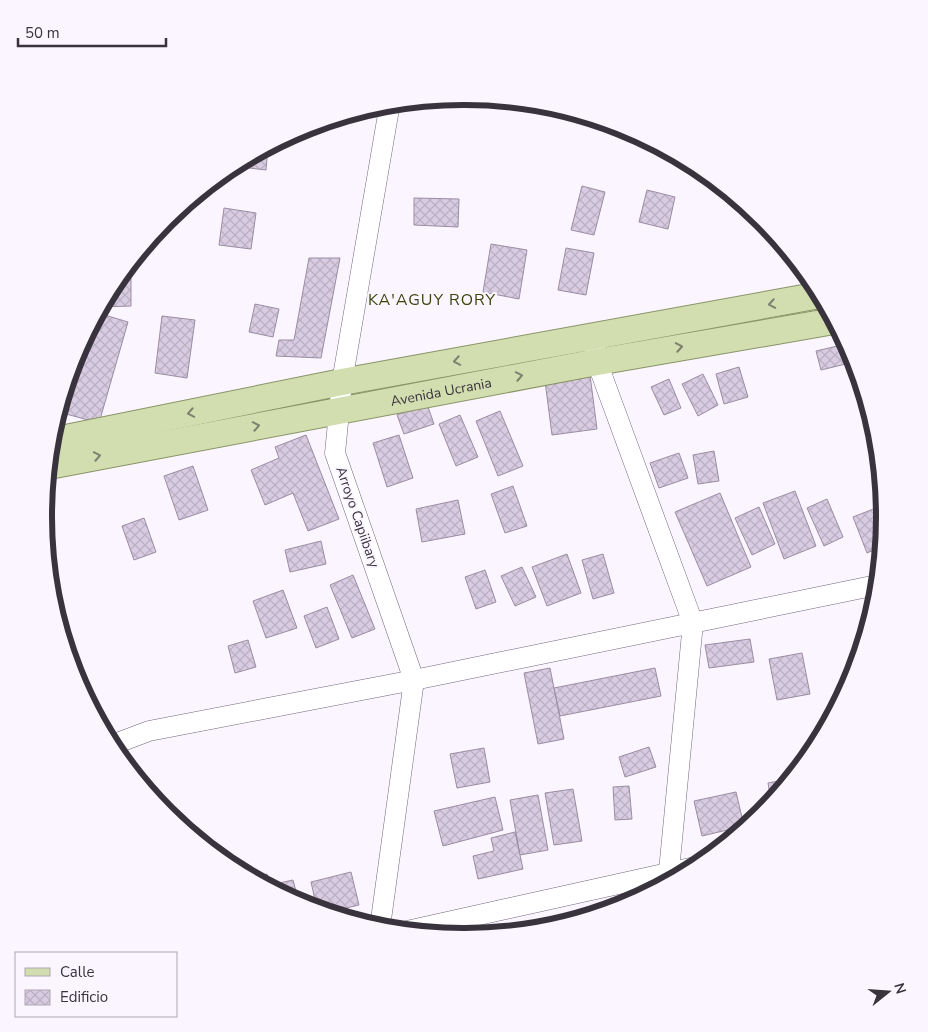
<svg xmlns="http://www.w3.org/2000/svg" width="928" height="1032" viewBox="0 0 928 1032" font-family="'Nunito Sans',sans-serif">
  <defs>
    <pattern id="building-cross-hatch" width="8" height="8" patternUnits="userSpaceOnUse" patternTransform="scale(1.25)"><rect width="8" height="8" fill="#d9cce2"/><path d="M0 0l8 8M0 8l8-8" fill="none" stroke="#bbb0c3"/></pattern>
  </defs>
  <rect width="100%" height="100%" fill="#fbf5ff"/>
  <g fill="url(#building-cross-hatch)" stroke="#9a8da2">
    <path d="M268,147L266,170L249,168L250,156Z"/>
    <path d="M251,156L249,166L235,164Z"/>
    <path d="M582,186L605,192L594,235L571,230Z"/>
    <path d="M647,190L675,197L668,229L639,222Z"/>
    <path d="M414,198L459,199L458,227L414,225Z"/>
    <path d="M224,208L256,213L251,249L219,245Z"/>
    <path d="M491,244L527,250L519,299L483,292Z"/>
    <path d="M566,248L594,253L586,295L558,290Z"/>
    <path d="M309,258H340L321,358L276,356L279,340H294Z"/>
    <path d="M131,276V306L101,307L119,277Z"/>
    <path d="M255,304L279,309L273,337L249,332Z"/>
    <path d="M98,313L128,322L99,423L59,412L76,355Z"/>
    <path d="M162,316L195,320L187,378L155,373Z"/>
    <path d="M846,344L854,362L821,370L816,351Z"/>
    <path d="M739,367L748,397L724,404L716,374Z"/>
    <path d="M703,374L718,405L698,416L682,384Z"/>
    <path d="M590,375L597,429L552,435L545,381Z"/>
    <path d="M669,379L681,408L664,415L651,387Z"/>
    <path d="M862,389L867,405L860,406L856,390Z"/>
    <path d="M427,404L434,424L404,434L397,415Z"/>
    <path d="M500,411L523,466L498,476L476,421Z"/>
    <path d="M460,415L478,457L456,466L439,424Z"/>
    <path d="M306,435L339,519L308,531L293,493L265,505L251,470L279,458L275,447Z"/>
    <path d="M399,435L413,478L387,487L373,443Z"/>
    <path d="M714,451L719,481L698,484L693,455Z"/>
    <path d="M679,453L688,478L659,488L650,463Z"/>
    <path d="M193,466L208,510L179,520L164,476Z"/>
    <path d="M513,486L527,526L505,533L491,494Z"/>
    <path d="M795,491L816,546L784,559L763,503Z"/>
    <path d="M720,493L751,567L707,586L675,512Z"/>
    <path d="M827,499L843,537L824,546L807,508Z"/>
    <path d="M458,500L465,534L422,542L416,509Z"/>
    <path d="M881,506L884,516L881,547L867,553L853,517Z"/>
    <path d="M759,507L775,544L752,555L735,518Z"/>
    <path d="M144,518L156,552L134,560L122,526Z"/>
    <path d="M321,541L326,564L290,572L285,550Z"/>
    <path d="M567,554L581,593L547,606L532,567Z"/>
    <path d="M603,554L614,593L593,599L582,560Z"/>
    <path d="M522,567L536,597L515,606L501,576Z"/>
    <path d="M485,570L496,602L476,609L465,577Z"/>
    <path d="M353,575L375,629L352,638L330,585Z"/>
    <path d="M283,590L297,628L266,638L253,601Z"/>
    <path d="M327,607L339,639L316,648L304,616Z"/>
    <path d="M750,639L754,662L709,668L705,645Z"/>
    <path d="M248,640L256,667L235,673L228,646Z"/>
    <path d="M802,653L810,694L777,700L769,659Z"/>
    <path d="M550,668L564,739L538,744L524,673Z"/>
    <path d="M655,668L661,696L560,716L554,688Z"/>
    <path d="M649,747L656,767L625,777L619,757Z"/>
    <path d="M484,748L490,782L457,788L450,754Z"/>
    <path d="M789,779L771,801L768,783Z"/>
    <path d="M629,786L632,819L615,820L613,787Z"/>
    <path d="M573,789L582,841L554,845L545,793Z"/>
    <path d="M736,792L744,826L702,836L694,801Z"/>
    <path d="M538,795L548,850L520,855L510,800Z"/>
    <path d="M495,797L503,830L443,846L434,811Z"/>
    <path d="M515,832L523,869L478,879L473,856L494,851L491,838Z"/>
    <path d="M351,872L359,905L329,912L317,909L311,882Z"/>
    <path d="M267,874L270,885L293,880L299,902L254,878Z"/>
  </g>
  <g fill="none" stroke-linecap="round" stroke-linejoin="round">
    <g stroke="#73677b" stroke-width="21">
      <g id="minor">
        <path d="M595,349L597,362L693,623L668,881"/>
        <path d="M112,745L149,731L414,680L877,585"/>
        <path d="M380,927L414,680L335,453L342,382L390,103"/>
        <path d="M407,931L695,867"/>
      </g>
    </g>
    <g stroke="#899466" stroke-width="28">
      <g id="major">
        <path d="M51,441L342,382L820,295"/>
        <path id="s1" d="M49,466L597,362L834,321"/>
      </g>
    </g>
    <use href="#minor" stroke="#fff" stroke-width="20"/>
    <use href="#major" stroke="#d3deb0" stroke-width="26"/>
  </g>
  <defs><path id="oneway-chevron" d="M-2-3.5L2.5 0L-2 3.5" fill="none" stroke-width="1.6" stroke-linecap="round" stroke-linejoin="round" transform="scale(1.25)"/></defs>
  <g stroke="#7e8070">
    <use href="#oneway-chevron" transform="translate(772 304) rotate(170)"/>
    <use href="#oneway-chevron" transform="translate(679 347) rotate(-10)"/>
    <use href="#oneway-chevron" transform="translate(457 361) rotate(170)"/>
    <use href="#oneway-chevron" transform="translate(519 376) rotate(-11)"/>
    <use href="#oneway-chevron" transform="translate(191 413) rotate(169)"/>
    <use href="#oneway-chevron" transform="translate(256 426) rotate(-11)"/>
    <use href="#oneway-chevron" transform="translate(97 456) rotate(-11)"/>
  </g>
  <g text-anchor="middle" stroke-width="4" stroke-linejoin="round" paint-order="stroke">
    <g font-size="14" fill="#38333c" stroke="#fbf5ff">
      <text dy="5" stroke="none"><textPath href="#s1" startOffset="399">Avenida Ucrania</textPath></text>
      <text transform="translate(358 517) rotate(71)" y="5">Arroyo Capiibary</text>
    </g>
    <g font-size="16" letter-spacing="1" fill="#3a450b" stroke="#fbf5ff">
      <text x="432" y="305">KA'AGUY RORY</text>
    </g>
  </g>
  <path d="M0 0H928V1032H0ZM463 105H465A411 411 0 0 1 876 516V517A411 411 0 0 1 465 928H463A411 411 0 0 1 52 517V516A411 411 0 0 1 463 105Z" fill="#fbf5ff" fill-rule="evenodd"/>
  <path fill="none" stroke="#38333c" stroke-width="6" d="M463 105H465A411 411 0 0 1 876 516V517A411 411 0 0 1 465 928H463A411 411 0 0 1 52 517V516A411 411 0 0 1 463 105Z"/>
  <rect x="15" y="952" width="162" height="65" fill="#fbf5ff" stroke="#ada7b1"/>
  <rect x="25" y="968" width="25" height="8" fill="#d3deb0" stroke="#ada7b1"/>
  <text x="60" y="977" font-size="15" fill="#38333c">Calle</text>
  <rect x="25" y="990" width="25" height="15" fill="url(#building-cross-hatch)" stroke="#ada7b1"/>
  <text x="60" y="1002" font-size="15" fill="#38333c">Edificio</text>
  <g transform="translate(888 992) rotate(73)" stroke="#fbf5ff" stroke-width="4" paint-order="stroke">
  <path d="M0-4L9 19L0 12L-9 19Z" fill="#38333c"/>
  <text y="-8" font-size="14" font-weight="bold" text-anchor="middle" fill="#38333c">N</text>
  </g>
  <path d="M18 38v8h148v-8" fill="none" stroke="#38333c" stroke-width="2.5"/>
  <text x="25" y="38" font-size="15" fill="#38333c" stroke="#fbf5ff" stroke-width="4" paint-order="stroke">50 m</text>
</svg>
